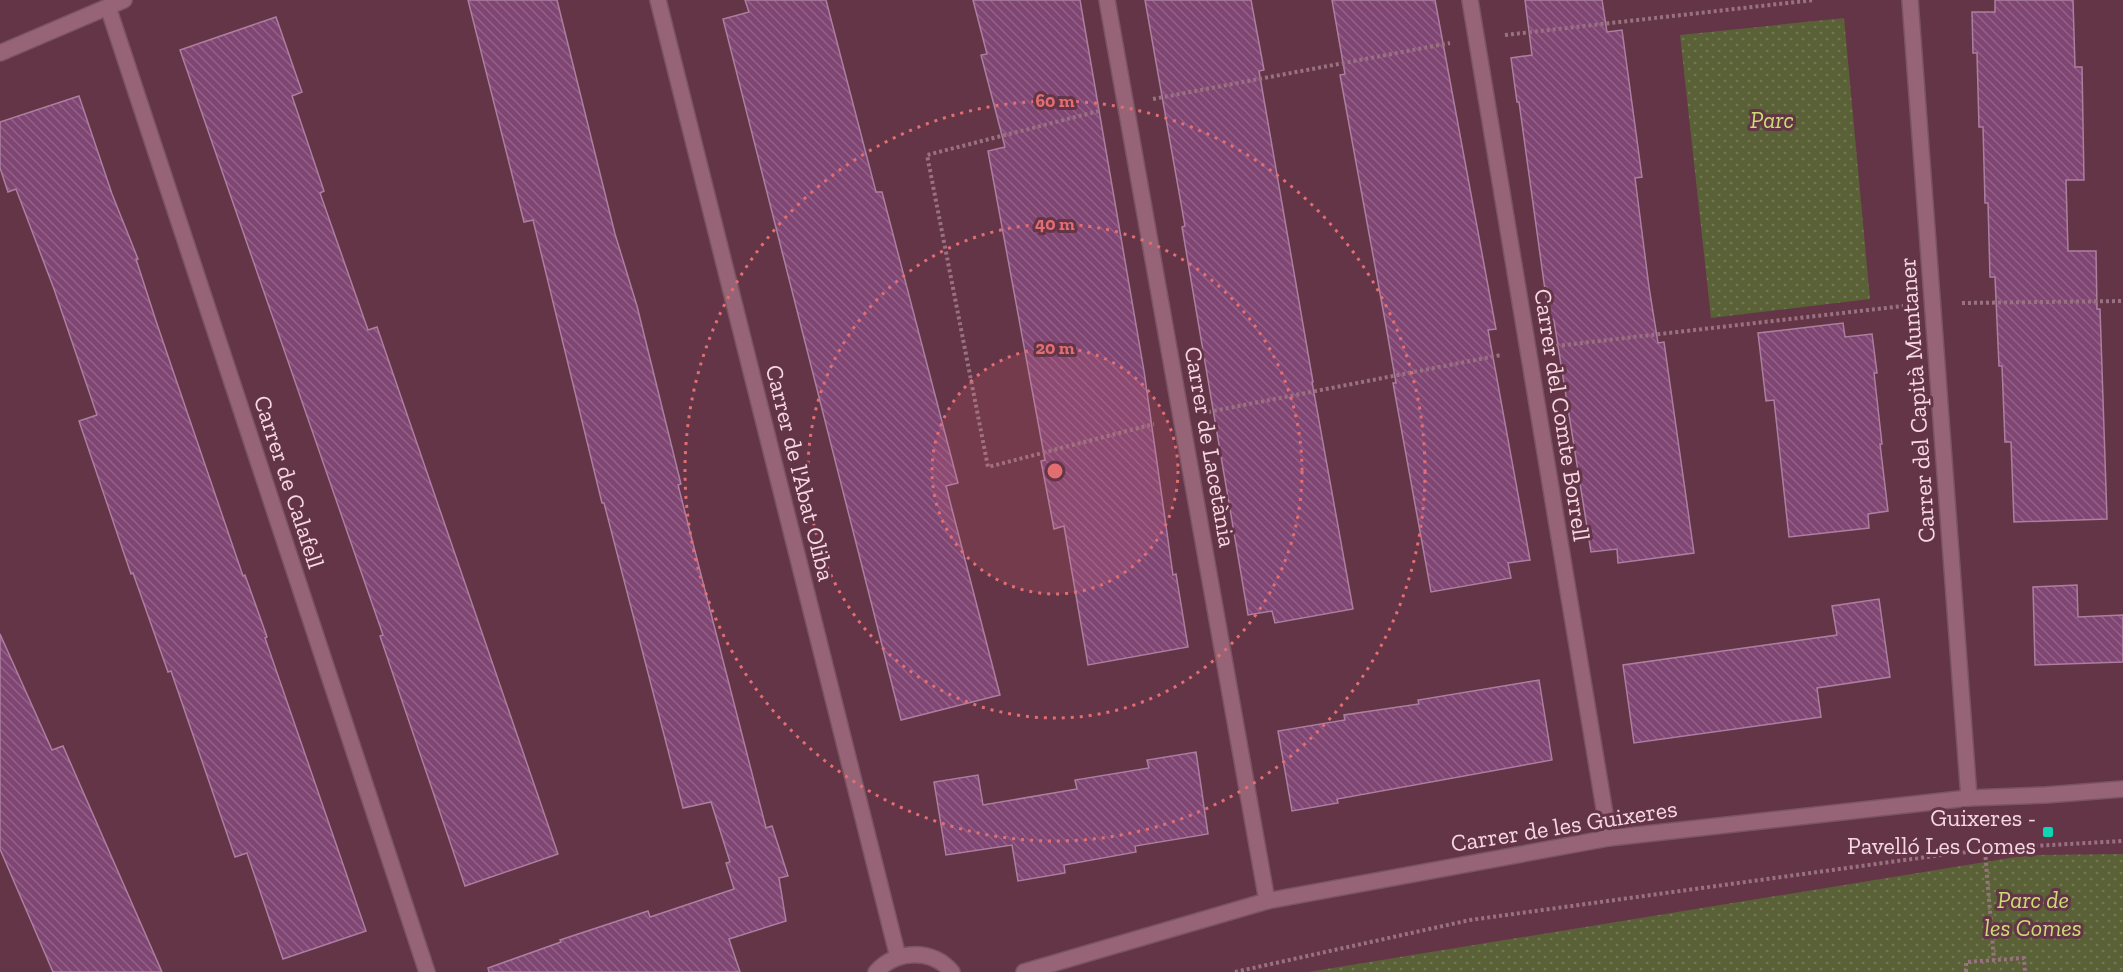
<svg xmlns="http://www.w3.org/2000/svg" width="2123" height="972" viewBox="0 0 2123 972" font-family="'Zilla Slab',serif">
  <defs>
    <pattern id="park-dots" width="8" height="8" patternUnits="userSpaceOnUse" patternTransform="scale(1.5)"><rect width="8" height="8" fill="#5a6137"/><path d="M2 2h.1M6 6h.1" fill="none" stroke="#727754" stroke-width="1.8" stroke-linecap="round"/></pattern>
    <pattern id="building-back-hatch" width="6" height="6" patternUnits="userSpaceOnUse" patternTransform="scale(1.5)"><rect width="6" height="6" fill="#804673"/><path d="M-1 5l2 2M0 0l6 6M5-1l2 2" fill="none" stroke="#936087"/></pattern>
  </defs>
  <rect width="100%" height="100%" fill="#633547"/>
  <g fill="url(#park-dots)">
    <path d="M1844,18L1870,299L1711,318L1680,35Z"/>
    <path d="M2123,854V972H1308L2028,855Z"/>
  </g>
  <g fill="url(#building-back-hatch)" stroke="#ac7fa0" stroke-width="1.5">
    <path d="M468,0H557L615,234L637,306L681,484L678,485L766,828L772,826L788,876L779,878L786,921L729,939L740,972H489L488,968L561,942L560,940L648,911L650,917L734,889L726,863L730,862L711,802L683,808L604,503H602L533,220L524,222Z"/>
    <path d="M745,0H826L876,192H882L958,483L946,486L1000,695L901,720L723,19L749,12Z"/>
    <path d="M973,0H1080L1144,371L1173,575L1176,574L1188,647L1088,665L1064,526L1054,529L1041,461L1045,460L988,151L1005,147L981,55L987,54Z"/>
    <path d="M1145,0H1251L1264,70L1259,71L1313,382H1312L1353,609L1275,623L1272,611L1248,615L1182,227L1185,226Z"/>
    <path d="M1332,0H1435L1496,329L1488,330L1530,560L1508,563L1511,578L1431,592L1393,383H1396L1386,326L1340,75L1345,74Z"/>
    <path d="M1525,0H1602L1607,32L1622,30L1642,177L1635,178L1649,287L1658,343L1664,342L1694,553L1618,563L1617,549L1591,552L1554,321L1553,319H1549L1519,102H1517L1511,58L1532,55Z"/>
    <path d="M1995,0H2073L2075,67H2082L2084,180H2066L2068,251H2096L2097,309H2100L2107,519L2014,522L2011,442H2005L2002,366H1999L1995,277H1990L1988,203H1985L1983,127H1979L1977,53H1973L1972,12H1995Z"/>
    <path d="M276,17L302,92L292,96L324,191L320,193L368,330L377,327L558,854L465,886L380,636L383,635L180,50Z"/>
    <path d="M79,96L112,194L138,259H136L156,321L243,576L245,575L267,637L265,638L366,931L283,959L247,853L235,857L171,671L168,672L133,573L131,574L79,421L97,415L54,289L16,189L8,192L0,168V122Z"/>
    <path d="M1843,323L1845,337L1872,334L1877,373H1874L1882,444H1880L1888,511L1868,514L1869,528L1789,537L1774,400L1766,401L1758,333Z"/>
    <path d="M2077,585L2078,617L2123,615V662L2035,665L2033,587Z"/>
    <path d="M1879,599L1890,677L1817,688L1821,717L1634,743L1623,665L1837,635L1832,606Z"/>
    <path d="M0,634L52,750L63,746L162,972H53L0,849Z"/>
    <path d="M1539,680L1552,760L1337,799L1338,803L1292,811L1278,731L1345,720L1344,715L1419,704L1418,700Z"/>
    <path d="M1196,752L1208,834L1135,846L1136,852L1064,865L1065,873L1018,881L1012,845L946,855L934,782L978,775L983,805L1077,789L1075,780L1149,768L1147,760Z"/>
  </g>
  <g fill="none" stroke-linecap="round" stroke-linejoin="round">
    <g stroke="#7b5463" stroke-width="18">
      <g id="minor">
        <path d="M658,0L898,957"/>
        <path d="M1107,0L1267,901"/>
        <path d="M1470,0L1609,838"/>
        <path d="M1910,0L1969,798"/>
        <path d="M108,7L427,972"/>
        <path d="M0,53L124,0"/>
        <path d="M876,972C896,950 932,948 952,972"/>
        <path d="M1024,972L1267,901L1609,838L1969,798L2046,795L2123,789"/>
      </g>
    </g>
    <g stroke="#997180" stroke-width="4" stroke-dasharray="3 3" stroke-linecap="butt">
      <path d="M1505,35L1814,0"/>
      <path d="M1153,99L1450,43"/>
      <path d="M1099,111L927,155L988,467L1154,424"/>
      <path d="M1962,303L2123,301"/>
      <path d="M1556,346L1903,306"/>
      <path d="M1208,412L1501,355"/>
      <path d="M1985,851L1994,960"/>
      <path d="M1235,972L1470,920L1941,855L2014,847L2123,841"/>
      <path d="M1966,972V962L2024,958L2025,972"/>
    </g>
    <use href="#minor" stroke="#976477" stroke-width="15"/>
  </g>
  <circle cx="1055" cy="471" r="123" fill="#e36e72" fill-opacity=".12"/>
  <g fill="none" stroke="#e36e72" stroke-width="3" stroke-dasharray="3 6">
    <circle cx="1055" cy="471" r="123"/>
    <circle cx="1055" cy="471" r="247"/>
    <circle cx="1055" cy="471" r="370"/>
  </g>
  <rect fill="#0ed5b5" stroke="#633547" stroke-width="2" x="2042" y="826" width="12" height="12" rx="3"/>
  <g text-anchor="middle" stroke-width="6" stroke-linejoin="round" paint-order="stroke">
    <g font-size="24" font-style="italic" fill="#ccdc74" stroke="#633547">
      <text x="1772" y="128">Parc</text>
      <text x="2033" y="908">Parc de<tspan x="2033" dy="28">les Comes</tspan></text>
    </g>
    <g font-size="24" fill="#f6d8e2" stroke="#633547">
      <text transform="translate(1917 400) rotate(-94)" y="8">Carrer del Capità Muntaner</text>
      <text transform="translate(1562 415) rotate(81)" y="8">Carrer del Comte Borrell</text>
      <text transform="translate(1210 447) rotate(80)" y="8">Carrer de Lacetània</text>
      <text transform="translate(800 473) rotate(76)" y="8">Carrer de l'Abat Oliba</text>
      <text transform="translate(289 482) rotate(72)" y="8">Carrer de Calafell</text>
      <text transform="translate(1564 826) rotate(-9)" y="8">Carrer de les Guixeres</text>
    </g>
    <g font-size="24" fill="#f6d8e2" stroke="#633547" text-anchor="end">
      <text x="2036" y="826">Guixeres -<tspan x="2036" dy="28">Pavelló Les Comes</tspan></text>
    </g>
  </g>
  <circle cx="1055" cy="471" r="9" fill="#e36e72" stroke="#633547" stroke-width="3"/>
  <g font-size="18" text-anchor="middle" font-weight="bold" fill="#e36e72" stroke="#633547" stroke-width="6" stroke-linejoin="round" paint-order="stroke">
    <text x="1055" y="107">60 m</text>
    <text x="1055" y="230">40 m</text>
    <text x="1055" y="354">20 m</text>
  </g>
</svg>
